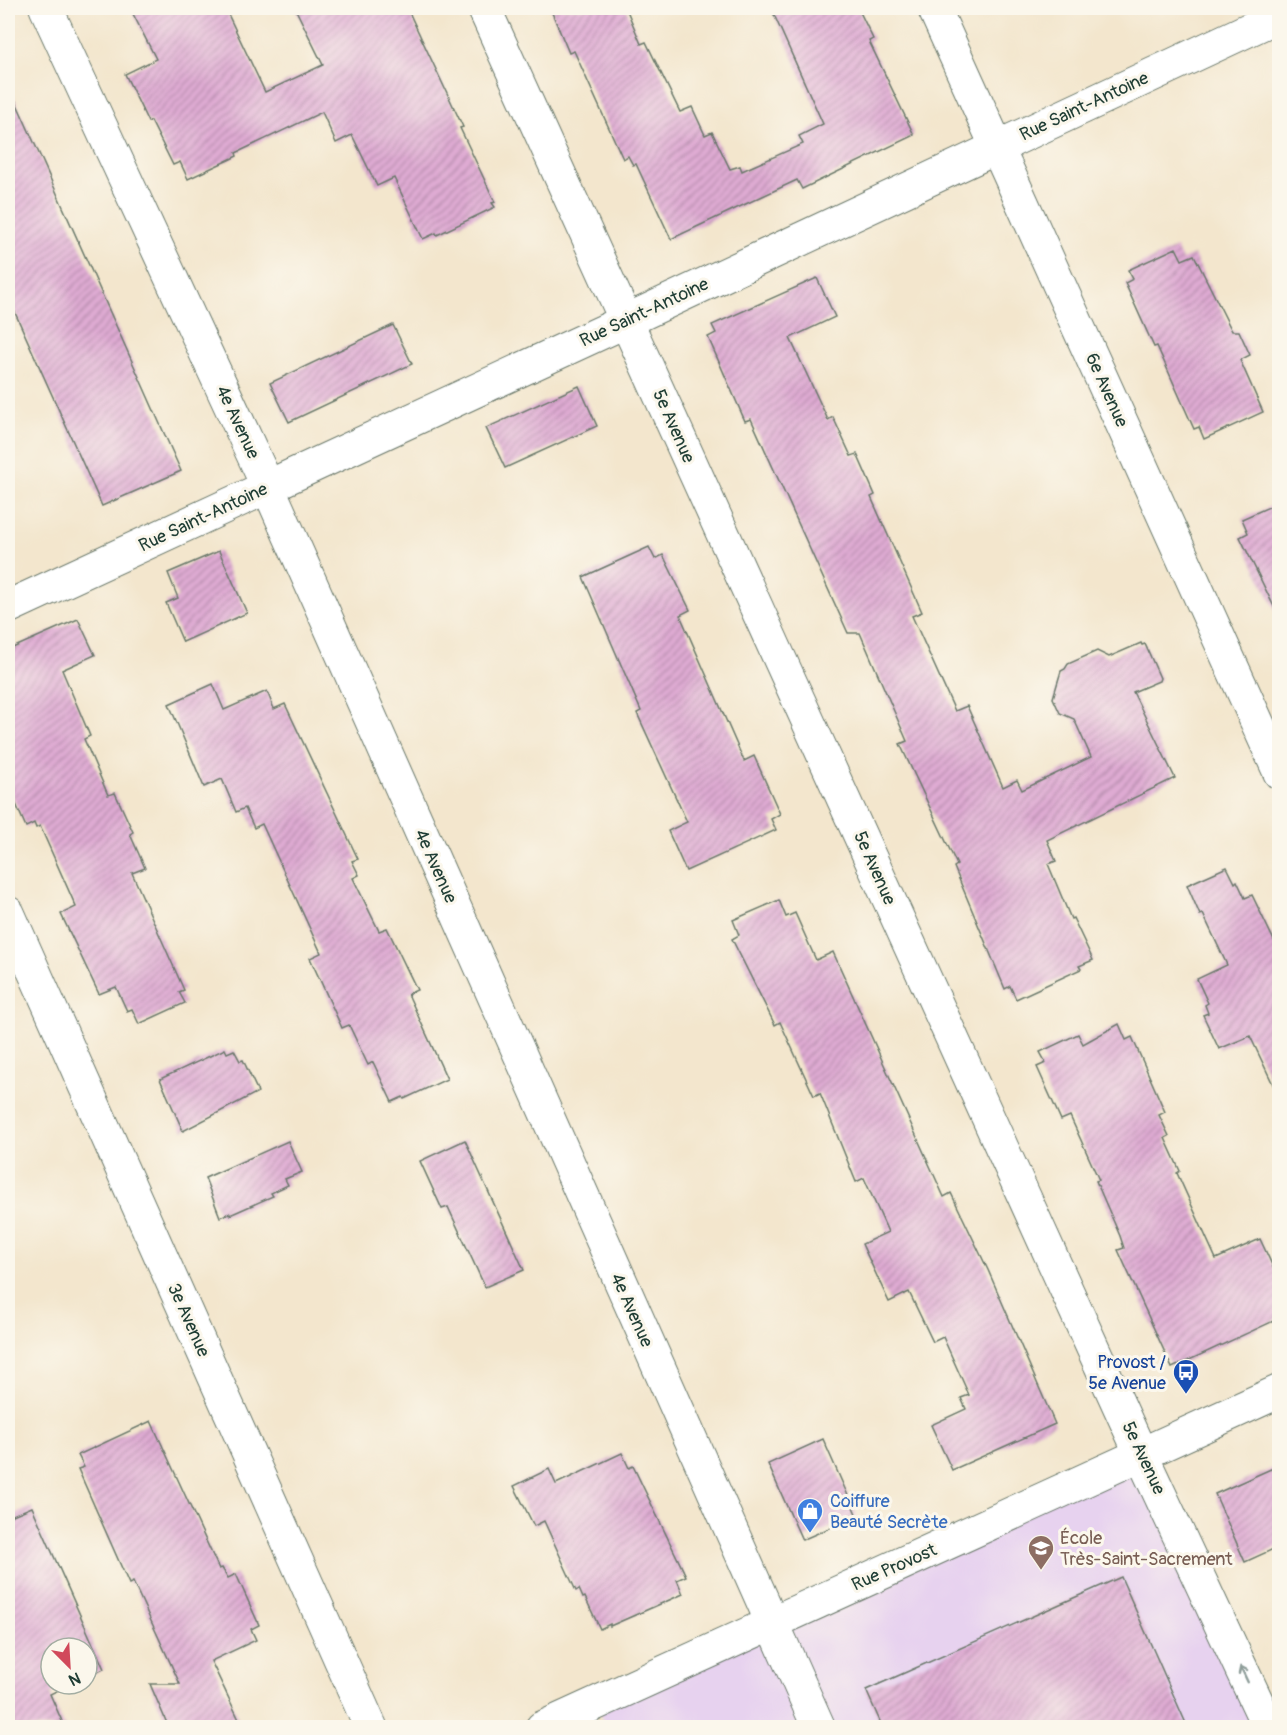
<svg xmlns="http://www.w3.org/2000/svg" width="1287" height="1735" viewBox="0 0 1287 1735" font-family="Pangolin,sans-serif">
  <defs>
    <pattern id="building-hatch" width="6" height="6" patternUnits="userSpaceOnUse" patternTransform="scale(1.5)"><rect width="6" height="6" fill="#dfabd3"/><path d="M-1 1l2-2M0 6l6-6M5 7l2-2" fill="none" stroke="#b48cac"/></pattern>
  </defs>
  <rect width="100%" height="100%" fill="#fbf7ec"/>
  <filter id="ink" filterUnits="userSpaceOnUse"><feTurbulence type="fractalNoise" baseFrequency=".0167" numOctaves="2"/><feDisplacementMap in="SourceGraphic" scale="12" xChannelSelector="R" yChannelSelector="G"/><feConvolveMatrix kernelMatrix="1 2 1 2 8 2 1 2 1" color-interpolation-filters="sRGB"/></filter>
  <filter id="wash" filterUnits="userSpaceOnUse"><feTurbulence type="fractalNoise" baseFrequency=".008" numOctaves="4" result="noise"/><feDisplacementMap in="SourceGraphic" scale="24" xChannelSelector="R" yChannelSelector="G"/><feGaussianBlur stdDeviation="1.35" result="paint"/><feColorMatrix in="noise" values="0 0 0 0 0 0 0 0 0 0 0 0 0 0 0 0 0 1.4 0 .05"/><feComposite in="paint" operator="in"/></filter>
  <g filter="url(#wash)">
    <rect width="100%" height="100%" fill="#f3e6cd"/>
    <path fill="#e7d2ef" d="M1141,1454L1269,1727L606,1728L595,1703Z"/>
    <g id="blocks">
      <g fill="url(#building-hatch)">
        <path d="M130,8H225L265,92L323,65L295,8H407L463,127L460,128L495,202L492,203L495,207L437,235L436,233L423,239L394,178L377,186L352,135L336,143L322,112L236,153L237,156L188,179L180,162L173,165L151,121L148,122L125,74L156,59Z"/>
        <path d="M550,8H626L641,44L646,42L680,112L692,107L705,135L712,132L730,169L740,166L742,171L803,144L799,136L823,124L771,8H858L873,39L869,41L914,135L802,189L797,180L671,239L636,164L633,165L628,156L623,159L574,51L569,53Z"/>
        <path d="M8,84L181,471L102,506L8,297Z"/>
        <path d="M1176,248L1182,260L1194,255L1232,331H1239L1250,355L1240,360L1263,412L1204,439L1199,427L1194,429L1157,346L1154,347L1125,283L1133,279L1128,270Z"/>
        <path d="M817,278L835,317L790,338L828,420L833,417L851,456L857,454L875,495L871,497L922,612L912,616L955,711L967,706L1003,787L1017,780L1022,790L1091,757L1074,719L1060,713L1053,698L1061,671L1065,669L1068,664L1097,651L1109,657L1141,643L1142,645L1145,644L1160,678L1159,681L1133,692L1175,778L1047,840L1056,861L1048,864L1071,919L1073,918L1093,960L1079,966L1081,969L1016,999L1010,986L1005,989L954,867L957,865L900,744L907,741L860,633H848L751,419L745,421L708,337L716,333L712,325Z"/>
        <path d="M393,325L412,364L289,422L270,383Z"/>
        <path d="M579,386L597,426L505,468L486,428Z"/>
        <path d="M1280,502V619L1240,537L1248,533L1242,519Z"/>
        <path d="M649,547L655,559L663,555L690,610L680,615L744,761L754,756L780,814L771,819L776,830L686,871L668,831L687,822L637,713L641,711L583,577Z"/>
        <path d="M219,551L247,613L183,642L166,603L178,598L168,573Z"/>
        <path d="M78,619L95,655L62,670L90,736L84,739L108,795L115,793L133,832L130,834L145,868L132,873L184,990L179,992L185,1003L139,1024L132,1009L127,1011L116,987L99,994L61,914L76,907L40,826L36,828L34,823L26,827L8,786V650Z"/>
        <path d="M213,684L224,710L267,691L274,709L285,704L358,859L352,861L359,875L353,878L379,931L387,928L417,990L408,994L447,1079L404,1099L403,1097L392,1102L373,1062L368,1065L349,1025L342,1028L310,958L321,953L262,824L254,828L245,808L236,812L222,779L204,787L169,704Z"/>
        <path d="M1227,867L1235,883L1237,881L1245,898L1252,895L1280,953V1099L1250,1036L1219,1049L1203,1015L1208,1013L1205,1005L1208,1003L1197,979L1227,965L1203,914L1200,915L1187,885Z"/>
        <path d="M779,900L786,917L795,913L816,960L833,952L944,1197L951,1193L988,1270L1055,1424L952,1470L931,1425L966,1409L961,1398L969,1395L943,1337L933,1342L909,1292L889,1302L862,1244L888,1232L864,1178L856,1182L820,1093L814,1096L780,1022L775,1025L732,939L739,935L733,920Z"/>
        <path d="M1119,1024L1126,1040L1132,1037L1165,1112L1159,1115L1169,1136L1165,1138L1180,1171L1177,1173L1216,1259L1260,1239L1280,1282V1318L1172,1368L1118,1250L1124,1248L1120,1236L1096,1181L1099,1180L1070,1116L1061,1120L1037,1067L1046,1063L1040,1052L1078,1034L1083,1044Z"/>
        <path d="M225,1049L227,1053L234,1050L240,1061L243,1060L258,1092L183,1131L160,1079Z"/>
        <path d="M465,1140L524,1270L485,1287L448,1207L442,1209L420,1161Z"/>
        <path d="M288,1141L302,1172L285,1179L288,1185L271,1193L273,1196L230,1215L229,1213L220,1217L205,1178Z"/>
        <path d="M151,1421L219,1569L222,1568L228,1578L236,1574L259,1625L251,1629L256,1640L211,1661L243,1728H169L150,1684H180L133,1582L129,1584L78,1469L84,1467L78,1455Z"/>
        <path d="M823,1439L857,1516L802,1540L768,1464Z"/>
        <path d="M622,1453L629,1468L633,1466L686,1576L677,1580L683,1594L610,1626V1624L600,1629L585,1597L583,1598L579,1589L576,1591L544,1521L534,1526L514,1486L549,1469L556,1484Z"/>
        <path d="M1280,1465V1546L1245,1562L1215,1494Z"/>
        <path d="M32,1507L104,1669L87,1677V1648H51V1684H71L50,1694L65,1728H8V1517Z"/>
        <path d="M1121,1577L1188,1728H883L866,1690Z"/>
      </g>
    </g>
  </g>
  <g filter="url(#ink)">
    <use href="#blocks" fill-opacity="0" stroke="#69786a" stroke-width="1.5"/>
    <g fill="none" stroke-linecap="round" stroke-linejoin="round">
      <g stroke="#69786a" stroke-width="35">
        <g id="minor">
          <path d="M46,8L268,487L819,1728"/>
          <path d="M484,8L1141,1454L1269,1728"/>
          <path d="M8,913L371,1728"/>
        </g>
      </g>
      <g stroke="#69786a" stroke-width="35">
        <g id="tertiary">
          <path d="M934,8L1280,773"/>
          <path d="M8,607L626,321L1280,15"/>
          <path d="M542,1728L1280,1391"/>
        </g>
      </g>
      <use href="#minor" stroke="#fff" stroke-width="33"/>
      <use href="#tertiary" stroke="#fff" stroke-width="33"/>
    </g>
    <defs><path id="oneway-shaft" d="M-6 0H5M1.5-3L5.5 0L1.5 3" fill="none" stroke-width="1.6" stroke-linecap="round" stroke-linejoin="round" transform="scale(1.5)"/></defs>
    <use stroke="#8f9e9a" href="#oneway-shaft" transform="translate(1244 1674) rotate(-115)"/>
  </g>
  <defs>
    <g id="bus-pin" transform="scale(1.35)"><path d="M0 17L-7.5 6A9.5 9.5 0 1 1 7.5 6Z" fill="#1a4fb4" stroke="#fbf7ec"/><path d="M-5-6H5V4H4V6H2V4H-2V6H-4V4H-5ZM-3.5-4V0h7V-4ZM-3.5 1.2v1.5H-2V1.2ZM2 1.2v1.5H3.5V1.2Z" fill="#fff"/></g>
    <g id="shop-pin" transform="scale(1.35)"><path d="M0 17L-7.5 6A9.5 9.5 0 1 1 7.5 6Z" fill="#3f7fe0" stroke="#fbf7ec"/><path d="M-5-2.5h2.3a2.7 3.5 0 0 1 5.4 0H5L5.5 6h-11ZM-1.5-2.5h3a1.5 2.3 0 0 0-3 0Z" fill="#fff"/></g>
    <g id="school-pin" transform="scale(1.35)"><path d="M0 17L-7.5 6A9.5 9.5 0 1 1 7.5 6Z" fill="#8d6e63" stroke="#fbf7ec"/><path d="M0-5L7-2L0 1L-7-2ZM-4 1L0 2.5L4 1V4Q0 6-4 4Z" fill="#fff"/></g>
  </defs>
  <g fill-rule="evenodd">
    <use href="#bus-pin" x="1186" y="1372"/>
    <use href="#shop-pin" x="810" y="1511"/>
    <use href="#school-pin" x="1041" y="1548"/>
  </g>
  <g text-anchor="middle" stroke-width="6" stroke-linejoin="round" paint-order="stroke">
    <g font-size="18" fill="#1f3d34" stroke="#fbf7ec">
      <text transform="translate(1084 106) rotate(-25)" y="6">Rue Saint-Antoine</text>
      <text transform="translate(644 312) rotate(-25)" y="6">Rue Saint-Antoine</text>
      <text transform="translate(1107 390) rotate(66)" y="6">6e Avenue</text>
      <text transform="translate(238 422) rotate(65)" y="6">4e Avenue</text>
      <text transform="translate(674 426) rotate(66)" y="6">5e Avenue</text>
      <text transform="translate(203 517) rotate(-25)" y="6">Rue Saint-Antoine</text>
      <text transform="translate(436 866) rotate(66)" y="6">4e Avenue</text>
      <text transform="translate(875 868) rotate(66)" y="6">5e Avenue</text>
      <text transform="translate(632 1310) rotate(66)" y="6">4e Avenue</text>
      <text transform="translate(189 1320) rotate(66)" y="6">3e Avenue</text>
      <text transform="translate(1144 1458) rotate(65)" y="6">5e Avenue</text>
      <text transform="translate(894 1567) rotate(-24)" y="6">Rue Provost</text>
    </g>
    <g font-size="18" fill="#164399" stroke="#fbf7ec" text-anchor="end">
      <text x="1166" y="1368">Provost /<tspan x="1166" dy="21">5e Avenue</tspan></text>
    </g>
    <g font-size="18" fill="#366cbe" stroke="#fbf7ec" text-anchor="start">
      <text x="830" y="1507">Coiffure<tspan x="830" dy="21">Beauté Secrète</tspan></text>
    </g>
    <g font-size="18" fill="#785e54" stroke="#fbf7ec" text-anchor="start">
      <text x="1060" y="1544">École<tspan x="1060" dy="21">Très-Saint-Sacrement</tspan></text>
    </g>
  </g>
  <rect width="1287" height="1735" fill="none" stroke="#fbf7ec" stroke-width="30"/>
  <g transform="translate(69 1666) rotate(156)"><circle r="28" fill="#fbf7ec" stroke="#a3ada2" stroke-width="1.5"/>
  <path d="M0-4.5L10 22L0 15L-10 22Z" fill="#d1495b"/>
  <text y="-9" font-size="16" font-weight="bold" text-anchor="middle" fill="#1f3d34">N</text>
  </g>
</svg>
